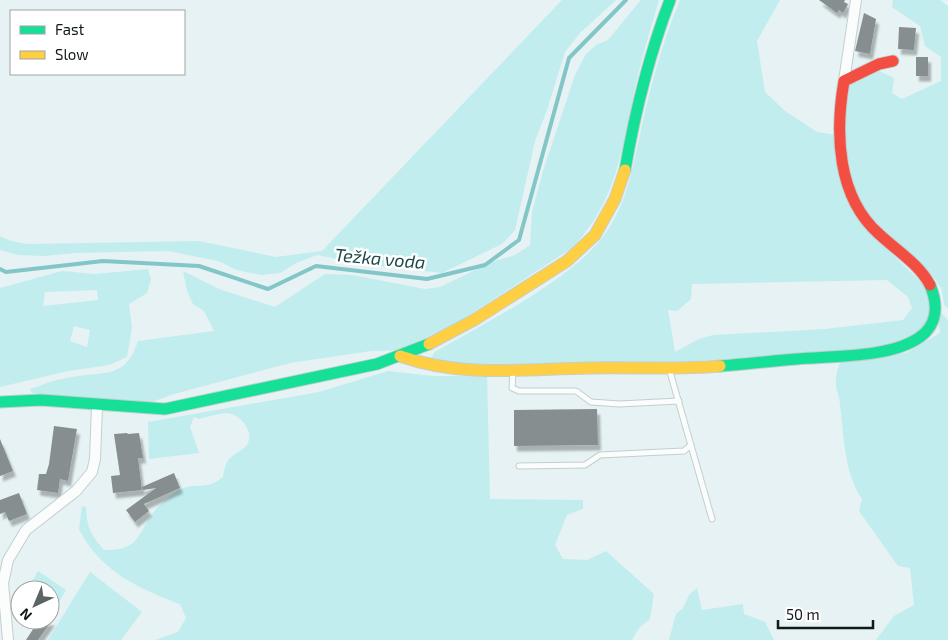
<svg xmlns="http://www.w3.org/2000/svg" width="948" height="640" viewBox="0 0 948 640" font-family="'Exo 2',sans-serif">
  <defs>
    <filter id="shadow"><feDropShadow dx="3" dy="5.5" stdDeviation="1" flood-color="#0004"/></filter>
  </defs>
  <rect width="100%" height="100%" fill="#e6f2f3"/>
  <g fill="#c1edef" fill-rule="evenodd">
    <path d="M562,0H616L580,33L565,52L547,110L535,141L515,230L502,244L442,273L363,264L317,255L296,263L280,273L261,275L237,270L218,261L168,251L75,253L44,256L18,255L0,250V236L11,241L28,244L199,241L276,257L322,251Z"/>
    <path d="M641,0H659C651,28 642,56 636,84C622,147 618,200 572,248L463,319L402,350L371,351L290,363L174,394L149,403L32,393L30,389C42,385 54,380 67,378C101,370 125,382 138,341L214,331L204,311L193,304L187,291L183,271L219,289L275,307L325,274L352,275L425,289L440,287L492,262L515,255L530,245L532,212L543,171L575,75L586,54L596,45L608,40Z"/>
    <path d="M680,0H780L757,41L765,92L785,111L817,132L837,135L865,228L923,284L930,296V319L915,335L872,349L697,361L503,366L434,362L431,358L435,352C485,323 576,278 607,231C631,196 635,152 645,112C654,74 665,36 680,0ZM887,280L908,297L912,308L903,320L825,329L713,335L699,339L675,352L668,310L677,311L691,299L692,284Z"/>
    <path d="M893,0H940L948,6V308L944,305L942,290L933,276L915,261L863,209L856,198L845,143L846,91L851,84L879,71L894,78L892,93L902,99L941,81V57L925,46L920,26L892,7Z"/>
    <path d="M148,269L151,279L147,293L129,304L132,328L127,357L109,365L68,371L0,387V288L62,271L95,274ZM97,290L98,300L43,306L45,292ZM74,326L90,330L87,347L70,341Z"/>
    <path d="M941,313L948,320V640H876L894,616L914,605L910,568L898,566L859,511L862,499C844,473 844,435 840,405C840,398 837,392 836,386C835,376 838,368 841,359L906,353L940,333L939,324Z"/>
    <path d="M388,371L433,376H487L490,499L583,500V509L567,515L555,545L563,559L587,560L606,551L654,594L650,619L639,628L632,640H155L178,632L186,618L180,604C139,589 100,571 79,529L82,506L86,507C86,526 92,537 104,550C139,551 137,535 153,513C158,506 171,494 179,490C196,481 205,492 223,477C224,471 225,464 229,459C235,452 246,451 249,440C252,428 238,413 226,413C217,414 207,417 199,419L194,417L190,427L199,453L149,459L148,422L319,392Z"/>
    <path d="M38,571L66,590L55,609L50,606V590H27Z"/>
    <path d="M90,572L142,612L121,640H48Z"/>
    <path d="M697,588L702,610L743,604L744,614L765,622L774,640H669L676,614L683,608L689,595Z"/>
  </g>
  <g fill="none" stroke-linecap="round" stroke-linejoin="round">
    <path stroke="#83c6c8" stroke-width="4" d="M0,269L6,272L103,261L199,266L268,289L316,266L427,279L485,265L519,240L569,58L626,0"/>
  </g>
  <g fill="#868e8f" filter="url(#shadow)">
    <path d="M819,0H845L844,2L848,4L843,13L839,10L837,13Z"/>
    <path d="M864,13L876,19L870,54L855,51Z"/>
    <path d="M899,27L916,28L914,50L898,49Z"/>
    <rect x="916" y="57" width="12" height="19"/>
    <path d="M597,409L598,445L514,446V410Z"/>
    <path d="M54,426L77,429L68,481L60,479L58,493L37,490L39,474H46L49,464Z"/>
    <path d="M127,433L128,434L139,433L143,458H138L142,490L113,493L111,476L120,475L114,434Z"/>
    <path d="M0,439L13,471L0,476Z"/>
    <path d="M174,473L180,488L144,504L149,511L135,522L126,510L156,488L143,490L142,487Z"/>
    <path d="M19,493L27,514L9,521L5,512L0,514V500Z"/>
    <path d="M39,620H52L38,640H26Z"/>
  </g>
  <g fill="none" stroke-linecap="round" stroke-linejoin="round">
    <g stroke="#c5cece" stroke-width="7">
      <g id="lane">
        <path d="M513,372L512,388L519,391H576L591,402L619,404L679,401"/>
        <path d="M670,372L712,519"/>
        <path d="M519,466L585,465L600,455L684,451L691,445"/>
      </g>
    </g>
    <g stroke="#c5cece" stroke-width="12">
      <g id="street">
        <path d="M844,81L856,0"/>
        <path d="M8,640L3,583L8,560L26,530L76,491L92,472L95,459L97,407"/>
      </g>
    </g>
    <g stroke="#c5cece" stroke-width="13">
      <g id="fast">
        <path d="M625,170C635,112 649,55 670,0"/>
        <path d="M720,366C746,364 771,361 797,359C832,356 891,358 920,337C938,324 938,304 930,285"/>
        <path d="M0,402L41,400L165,409L377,364L429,344"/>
      </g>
    </g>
    <g stroke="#c5cece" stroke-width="13">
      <g id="slow">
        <path d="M429,344L474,320L567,261L595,235L615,199L625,170"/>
        <path d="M400,356C462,378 525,369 590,368C633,367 676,370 720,366"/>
      </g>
    </g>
    <g stroke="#c5cece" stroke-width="13">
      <path id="jam" d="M893,61L879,64L844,81C835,133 837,197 879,234C896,250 919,264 930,285"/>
    </g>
    <use href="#lane" stroke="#fbfdfd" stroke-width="5"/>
    <use href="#street" stroke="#fbfdfd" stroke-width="10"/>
    <use href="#fast" stroke="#16e098" stroke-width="11"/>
    <use href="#slow" stroke="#ffcf43" stroke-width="11"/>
    <use href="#jam" stroke="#f24e42" stroke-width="11"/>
  </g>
  <g text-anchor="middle" stroke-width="5" stroke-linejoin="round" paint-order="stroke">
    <g font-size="18" font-style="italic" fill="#1e4849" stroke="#fff">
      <text transform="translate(380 259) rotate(5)" y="6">Težka voda</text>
    </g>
  </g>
  <rect x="10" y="10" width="175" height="65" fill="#ffffff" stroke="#a0a3a3"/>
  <rect x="20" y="26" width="25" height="8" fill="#16e098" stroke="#a0a3a3"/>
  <text x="55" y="35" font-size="15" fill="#111919">Fast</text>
  <rect x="20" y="51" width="25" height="8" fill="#ffcf43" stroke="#a0a3a3"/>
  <text x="55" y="60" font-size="15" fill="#111919">Slow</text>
  <g transform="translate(35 605) rotate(224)"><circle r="24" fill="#ffffff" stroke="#a0a3a3"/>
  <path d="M0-4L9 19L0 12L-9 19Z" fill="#5c6565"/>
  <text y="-8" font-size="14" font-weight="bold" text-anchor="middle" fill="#111919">N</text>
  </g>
  <path d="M778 620v8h95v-8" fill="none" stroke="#111919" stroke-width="2.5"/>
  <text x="786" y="620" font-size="15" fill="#111919" stroke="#ffffff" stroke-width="4" paint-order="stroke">50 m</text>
</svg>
